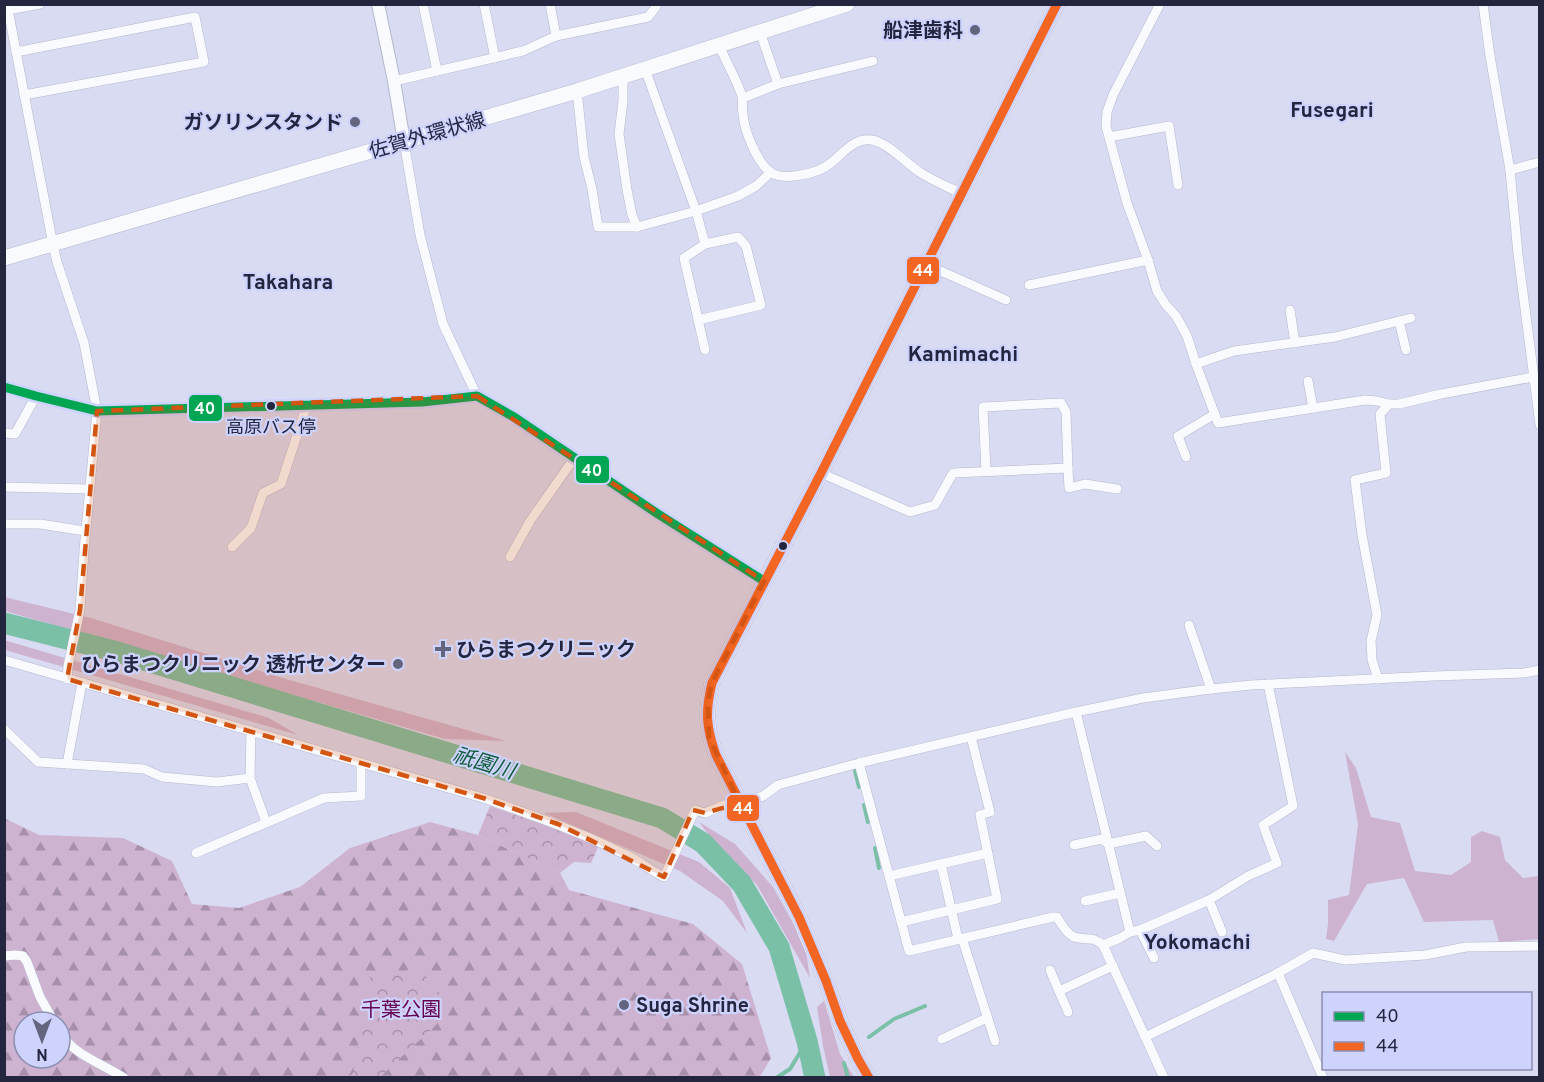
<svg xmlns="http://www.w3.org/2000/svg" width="1544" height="1082" viewBox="0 0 1544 1082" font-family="Overpass,'Noto Sans JP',sans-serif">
  <defs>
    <pattern id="forest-firs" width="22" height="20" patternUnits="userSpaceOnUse" patternTransform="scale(1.5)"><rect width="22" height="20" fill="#ceb3d0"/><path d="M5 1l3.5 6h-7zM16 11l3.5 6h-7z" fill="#a791aa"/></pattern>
    <pattern id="park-crowns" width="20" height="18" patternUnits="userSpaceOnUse" patternTransform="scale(1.5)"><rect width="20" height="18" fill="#ceb3d0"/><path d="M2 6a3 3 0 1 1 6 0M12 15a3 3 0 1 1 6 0" fill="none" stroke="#a791aa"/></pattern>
  </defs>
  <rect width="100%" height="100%" fill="#d9dbf3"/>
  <g fill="#ceb3d0">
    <path d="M4,597L91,618L286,679L506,741L445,739L5,611Z"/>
    <path d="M4,640L269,718L298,735L5,650Z"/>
    <path d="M1345,752L1356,768L1371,817L1400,823L1415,871L1451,875L1471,862V837L1482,831L1500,837L1505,860L1523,878L1539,876V939L1499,942L1493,920L1424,922L1404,878L1367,884L1334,941L1326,939L1328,924V900L1349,895L1358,824Z"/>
    <path d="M576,812L699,862L730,888L747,933L723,901L680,871L544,813Z"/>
    <path d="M699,822L735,844L773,887L805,945L810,978L757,885L715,843Z"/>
    <path d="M824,1001L840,1054L854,1077H830L823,1046L817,1007Z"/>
  </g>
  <path fill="url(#forest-firs)" fill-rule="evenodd" d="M4,818L39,835L123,838L172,861L192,904L239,908L300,887L350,848L430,822L478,835L560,873L569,890L693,924L742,964L771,1058L761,1075L757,1078L5,1077ZM24,1022H60V1058H24Z"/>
  <g fill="url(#park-crowns)">
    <path d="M490,806L551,827L599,845L591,863L574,862L560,873L478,835Z"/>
    <path d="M419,968L448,1003L436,1025L380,1077H349L353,1073L369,978Z"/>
  </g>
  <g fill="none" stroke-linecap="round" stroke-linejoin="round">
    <g stroke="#7ac0a6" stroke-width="4">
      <path d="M855,771L859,787"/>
      <path d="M864,805L868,822"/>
      <path d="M875,848L879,868"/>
      <path d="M869,1037L894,1019L925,1006"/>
      <path d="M844,1063L848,1078"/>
      <path d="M776,1078L790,1069L807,1041"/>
    </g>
    <path stroke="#7ac0a6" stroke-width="21" d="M4,623L114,651L662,818L703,843L742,884L779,947L807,1041L815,1078"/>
    <g stroke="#b5b7cf" stroke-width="10">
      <g id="minor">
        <path d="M7,4L53,245L57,262L84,343L97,411L84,551L80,610L68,666L67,679"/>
        <path d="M423,4L437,71"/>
        <path d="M484,4L495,58"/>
        <path d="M550,4L556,36"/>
        <path d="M1160,4L1113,95L1107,112L1106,126L1127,203L1148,260L1157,291L1166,305L1176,316L1187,336L1196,364L1218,423L1365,400L1377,401L1389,404H1399L1441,394L1533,377"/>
        <path d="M1483,4L1490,56L1510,170L1518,254L1540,425"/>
        <path d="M8,10L40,4"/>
        <path d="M719,45C726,62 736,78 742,96C743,101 742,108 743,114C744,130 756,160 769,171C780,182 813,174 825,167C841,158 851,137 872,140C888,143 907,164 921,173C934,181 948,187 962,194"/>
        <path d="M16,52L195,17L204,62L24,95"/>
        <path d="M645,69L696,211L705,244L684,258L705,350"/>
        <path d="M623,76V101L619,134L627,190L632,215L637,227"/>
        <path d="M394,81L523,51L556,36L648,17L656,7L655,4"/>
        <path d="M778,84L873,61"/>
        <path d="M577,91L584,157L592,189L598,227H637L696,211L738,196L756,186L770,173"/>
        <path d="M743,98L778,84L760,32"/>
        <path d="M1109,137L1169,126L1178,185"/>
        <path d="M404,142L420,235L443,324L477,396"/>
        <path d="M1510,170L1540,162"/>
        <path d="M927,265L1006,300"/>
        <path d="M1029,285L1148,260"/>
        <path d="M1290,310L1295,343"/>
        <path d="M698,320L761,305L746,246L738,237L705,244"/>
        <path d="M1399,321L1406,350"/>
        <path d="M1196,364L1234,351L1335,337L1411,318"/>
        <path d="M1308,381L1313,408"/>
        <path d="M4,387L36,396L97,411L422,402L477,396L514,417L658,514L764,581"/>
        <path d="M4,433L15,434L36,396"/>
        <path d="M1186,457L1178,436L1215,414"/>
        <path d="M986,471L983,407L1061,403L1066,412L1068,468"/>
        <path d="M821,473L910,512L935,505L953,473L1068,468L1069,488L1085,484L1117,489"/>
        <path d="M4,487L89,489"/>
        <path d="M4,524H40L85,531"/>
        <path d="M232,547L251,528L263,493L281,484L307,405"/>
        <path d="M510,557L530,521L575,457"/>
        <path d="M1189,625L1211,689"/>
        <path d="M4,660L483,798C531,815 579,831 624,854C638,860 650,870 664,877L695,810L705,813L724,805L740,803L763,796L778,785L859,763L1076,712L1143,698L1211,689L1251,685L1434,676L1524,673L1540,670"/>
        <path d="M1378,679L1372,660L1371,641L1377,615L1362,535L1355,480L1386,473L1380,414L1389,404"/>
        <path d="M1076,712L1130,932L1120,938L1103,945"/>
        <path d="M4,729L38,762L144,769L162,777L217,782L250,778"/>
        <path d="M251,731L250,778L266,822"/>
        <path d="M859,763L909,951L1053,917H1057C1061,924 1067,934 1074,937C1086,941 1091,935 1103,945L1164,1078"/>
        <path d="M67,764L82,683"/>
        <path d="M1074,845L1102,839L1108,844L1146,836L1157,846"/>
        <path d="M196,853L324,798L361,796V763"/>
        <path d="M941,864L958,939"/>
        <path d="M889,876L988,853"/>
        <path d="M1209,900L1222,932"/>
        <path d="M1085,901L1120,893"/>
        <path d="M901,922L997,899L980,815L990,812L971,737"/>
        <path d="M1140,930L1154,958"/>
        <path d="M1130,932L1140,930L1209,900L1248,876L1277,863L1263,825L1293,806L1268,684"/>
        <path d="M962,938L995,1041"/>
        <path d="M4,956L15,955L23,956L27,962L40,997L54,1022"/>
        <path d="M1050,970L1068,1012"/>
        <path d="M1278,973L1323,1078"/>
        <path d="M1059,991L1113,966"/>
        <path d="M60,1032C74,1056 102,1063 124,1078"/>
        <path d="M1145,1037L1278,973L1313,953L1345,960L1425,955L1466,947L1540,946"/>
        <path d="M942,1039L987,1018"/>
      </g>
    </g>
    <g stroke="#b5b7cf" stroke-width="14">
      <path id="tertiary" d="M378,4L394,81L404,142"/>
    </g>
    <g stroke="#b5b7cf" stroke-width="16">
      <g id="primary">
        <path d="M4,258L577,91L847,4"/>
        <path d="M869,1078L858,1059L840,1021L826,981L799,917L716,755C706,727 705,712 712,683L821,473L1057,4"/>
      </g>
    </g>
    <use href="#minor" stroke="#f9fafd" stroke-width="9"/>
    <use href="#tertiary" stroke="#f9fafd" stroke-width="12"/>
    <use href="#primary" stroke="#f9fafd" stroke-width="15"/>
    <g stroke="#ced3fe" stroke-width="14">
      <path id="bus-1" d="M4,387L36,396L97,411L422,402L477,396L514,417L658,514L764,581"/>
    </g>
    <g stroke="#ced3fe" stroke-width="14">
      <path id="bus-2" d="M869,1078L858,1059L840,1021L826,981L799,917L716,755C706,727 705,712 712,683L821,473L1057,4"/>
    </g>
    <use href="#bus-1" stroke="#00a651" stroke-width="9"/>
    <use href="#bus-2" stroke="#f26522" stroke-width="9"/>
  </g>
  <path fill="#d45411" fill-opacity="0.2" stroke="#d45411" stroke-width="4.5" stroke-dasharray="12 8" stroke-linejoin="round" d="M477,396L764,581L712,683L708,701L709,737L740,803L705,813L693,810L664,877L558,824L483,798L67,679L80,610L97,411Z"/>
  <g fill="#63657f" stroke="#ced3fe" stroke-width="2">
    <circle cx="975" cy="30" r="6"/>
    <circle cx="355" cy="122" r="6"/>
    <path d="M440 640h6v6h6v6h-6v6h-6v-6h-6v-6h6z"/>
    <circle cx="398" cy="664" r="6"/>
    <circle cx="624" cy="1005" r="6"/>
  </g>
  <g fill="#242640" stroke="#ced3fe" stroke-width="2">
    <circle cx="271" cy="406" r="5"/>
    <circle cx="783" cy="546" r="5"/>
  </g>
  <g text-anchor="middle" stroke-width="4.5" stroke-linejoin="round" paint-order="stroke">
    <g font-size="18" fill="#242640" stroke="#ced3fe">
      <text x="271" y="433">高原バス停</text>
    </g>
    <g font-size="20" font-weight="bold" fill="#242640" stroke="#ced3fe" text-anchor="end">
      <text x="963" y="37">船津歯科</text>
      <text x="343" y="129">ガソリンスタンド</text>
      <text x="456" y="656" text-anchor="start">ひらまつクリニック</text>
      <text x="386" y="671">ひらまつクリニック 透析センター</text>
      <text x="636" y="1012" text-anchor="start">Suga Shrine</text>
    </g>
    <g font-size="20" fill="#242640" stroke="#ced3fe">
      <text transform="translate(427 135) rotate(-16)" y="7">佐賀外環状線</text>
    </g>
    <g font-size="20" fill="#65004f" stroke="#ced3fe">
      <text x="401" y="1016">千葉公園</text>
    </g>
    <g font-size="21" font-weight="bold" fill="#242640" stroke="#ced3fe">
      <text x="1332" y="117">Fusegari</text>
      <text x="288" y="289">Takahara</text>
      <text x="963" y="361">Kamimachi</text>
      <text x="1197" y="949">Yokomachi</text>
    </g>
    <g font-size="21" font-style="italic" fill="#125e3e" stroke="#ced3fe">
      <text transform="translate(484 763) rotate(17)" y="7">祇園川</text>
    </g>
  </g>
  <g stroke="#ced3fe" stroke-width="2">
    <rect x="906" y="256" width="34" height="29" rx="6" fill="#f26522"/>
    <rect x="188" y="394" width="35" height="28" rx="6" fill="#00a651"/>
    <rect x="575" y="455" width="35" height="29" rx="6" fill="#00a651"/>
    <rect x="726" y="794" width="34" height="28" rx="6" fill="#f26522"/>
  </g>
  <g font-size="16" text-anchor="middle" font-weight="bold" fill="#fff">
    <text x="923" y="276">44</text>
    <text x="205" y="414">40</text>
    <text x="592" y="476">40</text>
    <text x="743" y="814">44</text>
  </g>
  <rect width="1544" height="1082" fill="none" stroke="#242640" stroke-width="12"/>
  <rect x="1322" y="992" width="210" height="78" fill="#ced3fe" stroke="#8a8eb2" stroke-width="1.5"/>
  <rect x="1334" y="1012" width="30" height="9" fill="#00a651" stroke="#8a8eb2" stroke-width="1.5"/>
  <text x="1376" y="1022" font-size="18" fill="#242640">40</text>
  <rect x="1334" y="1042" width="30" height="9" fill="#f26522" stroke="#8a8eb2" stroke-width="1.5"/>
  <text x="1376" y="1052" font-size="18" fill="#242640">44</text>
  <g transform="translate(42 1040) rotate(180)"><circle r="28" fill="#ced3fe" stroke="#8a8eb2" stroke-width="1.5"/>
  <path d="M0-4.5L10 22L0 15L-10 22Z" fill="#63657f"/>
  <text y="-9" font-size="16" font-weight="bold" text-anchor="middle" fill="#242640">N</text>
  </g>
</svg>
